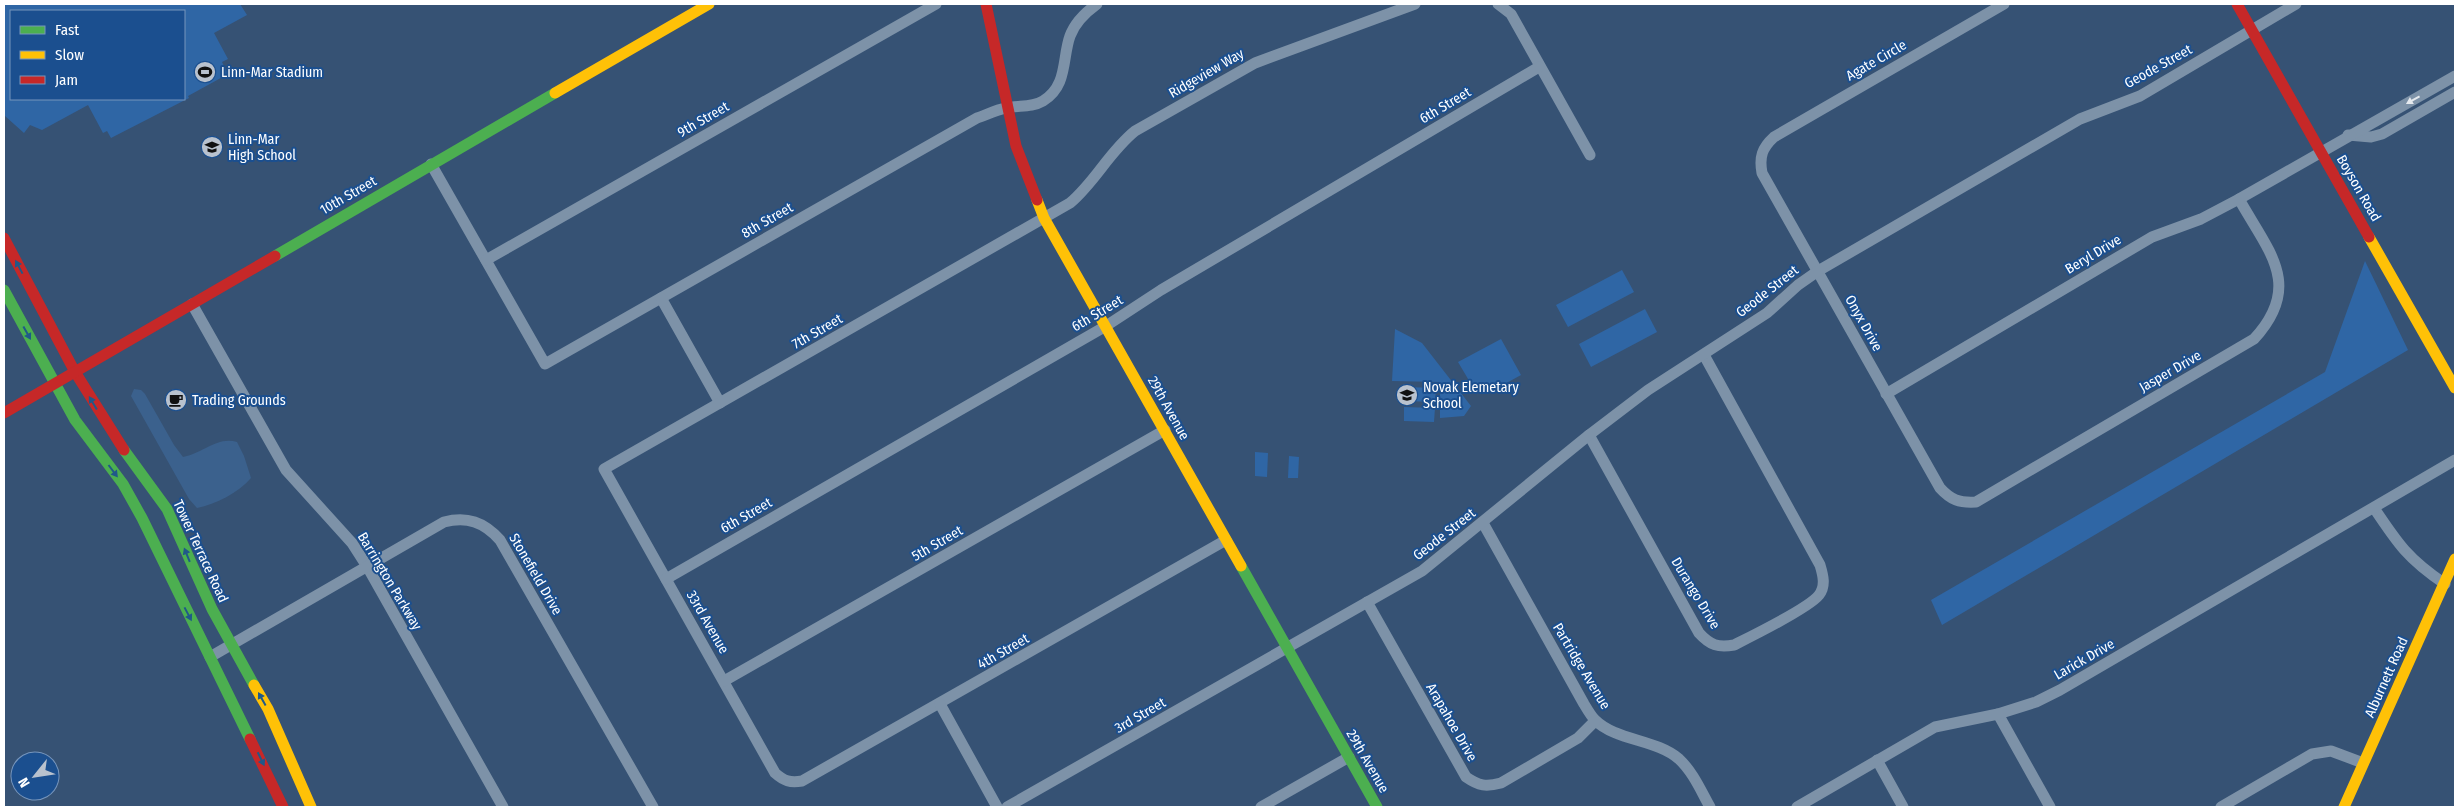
<svg xmlns="http://www.w3.org/2000/svg" width="2459" height="811" viewBox="0 0 2459 811" font-family="'Fira Sans Condensed',sans-serif">
  <rect width="100%" height="100%" fill="#365274"/>
  <g fill="#2f66a5" fill-rule="evenodd">
    <path d="M4,4H240L247,15L214,33L228,59L222,62L228,74L188,96L189,98L111,138L107,131L103,133L88,105L42,130L30,125L24,133L5,116ZM11,11H184V99H11Z"/>
    <path d="M2365,261L2408,350L1942,625L1931,600L2325,372Z"/>
    <path d="M1622,270L1634,292L1568,327L1556,305Z"/>
    <path d="M1645,309L1657,332L1591,367L1579,344Z"/>
    <path d="M1395,329L1422,343L1471,406L1464,416L1440,418V382L1392,381Z"/>
    <path d="M1501,339L1521,375L1492,391L1487,384L1474,389L1458,362Z"/>
    <path d="M1405,387L1436,388L1435,402L1405,401Z"/>
    <path d="M1404,407L1435,408L1434,422L1404,421Z"/>
    <path d="M1255,452L1268,453L1267,477L1255,476Z"/>
    <path d="M1289,456L1299,457L1298,478H1288Z"/>
  </g>
  <path fill="#3b618d" d="M134,389L141,390L145,394L174,445L183,457C202,454 217,436 237,442L244,456L251,478C238,493 216,504 197,508L189,499L131,396Z"/>
  <g fill="none" stroke-linecap="round" stroke-linejoin="round">
    <g stroke="#7d92a8" stroke-width="11">
      <path d="M1498,4L1511,14L1590,155"/>
      <path d="M2004,4L1774,137C1762,148 1759,157 1762,173L1940,488C1951,500 1959,503 1976,502L2254,339C2304,285 2268,251 2239,199"/>
      <path d="M2348,135L2371,137L2382,134L2455,92"/>
      <path d="M431,164L545,364L977,118C986,115 996,110 1006,108C1019,105 1031,108 1043,101C1068,86 1062,58 1070,36C1075,22 1086,12 1097,4"/>
      <path d="M486,260L936,4"/>
      <path d="M661,298L720,403"/>
      <path d="M192,304L286,470L352,543L368,568L503,807"/>
      <path d="M1886,394L2152,237L2201,219L2239,199L2455,76"/>
      <path d="M1589,435L1699,633C1710,645 1718,648 1734,645C1752,636 1809,608 1819,595C1826,586 1823,575 1820,565L1704,355"/>
      <path d="M2374,508C2398,544 2408,559 2445,584"/>
      <path d="M1483,523L1584,704C1587,709 1591,716 1595,720C1616,741 1656,739 1679,759C1693,772 1701,791 1710,807"/>
      <path d="M1226,540L802,781C790,783 784,781 775,773L604,469L1070,203C1095,182 1109,152 1135,131L1255,63L1415,4"/>
      <path d="M666,579L1106,326L1161,290L1539,67"/>
      <path d="M1367,602L1466,777C1479,786 1486,787 1501,783L1578,738L1595,721"/>
      <path d="M210,657L444,522C467,516 484,522 500,540L653,807"/>
      <path d="M724,681L1165,430"/>
      <path d="M940,704L997,807"/>
      <path d="M1998,714L2050,807"/>
      <path d="M1877,760L1903,807"/>
      <path d="M1007,807L1422,571L1589,435L1648,390L1767,313L1798,285L1818,271L2080,119L2140,96L2296,4"/>
      <path d="M1261,807L1349,757"/>
      <path d="M1797,807L1935,727L1998,714L2036,702L2060,690L2455,460"/>
      <path d="M2221,807L2312,754L2331,751L2363,763"/>
    </g>
    <g stroke="#4caf50" stroke-width="11">
      <path d="M275,256L555,93"/>
      <path d="M4,290L75,420L123,484L142,518L250,739"/>
      <path d="M124,450L167,509L212,609L254,685"/>
      <path d="M1241,566L1377,807"/>
    </g>
    <g stroke="#ffc107" stroke-width="11">
      <path d="M555,93L709,4"/>
      <path d="M1037,200L1044,218L1241,566"/>
      <path d="M2369,237L2455,388"/>
      <path d="M254,685L268,709L311,807"/>
      <path d="M2344,807L2455,559"/>
    </g>
    <g stroke="#c62828" stroke-width="11">
      <path d="M986,4L1016,146L1037,200"/>
      <path d="M2237,4L2369,237"/>
      <path d="M4,238L75,372L124,450"/>
      <path d="M4,413L275,256"/>
      <path d="M250,739L283,807"/>
    </g>
  </g>
  <defs><path id="oneway-solid" d="M-6-.8H1V-3.2L6.5 0L1 3.2V.8H-6Z" transform="scale(1.25)"/></defs>
  <use fill="#e5e9ee" href="#oneway-solid" transform="translate(2413 100) rotate(151)"/>
  <g fill="#205989">
    <use href="#oneway-solid" transform="translate(19 267) rotate(-118)"/>
    <use href="#oneway-solid" transform="translate(27 333) rotate(61)"/>
    <use href="#oneway-solid" transform="translate(93 403) rotate(-121)"/>
    <use href="#oneway-solid" transform="translate(113 471) rotate(53)"/>
    <use href="#oneway-solid" transform="translate(187 555) rotate(-112)"/>
    <use href="#oneway-solid" transform="translate(188 614) rotate(62)"/>
    <use href="#oneway-solid" transform="translate(262 699) rotate(-119)"/>
    <use href="#oneway-solid" transform="translate(261 759) rotate(64)"/>
  </g>
  <defs>
    <g id="stadium-disc" transform="scale(1.125)"><circle r="9.5" fill="#b9c2ce" stroke="#1b4f8f"/><path d="M0-5a6.5 5 0 1 0 0 10a6.5 5 0 1 0 0-10ZM-3.5-1.8h7v3.6h-7Z" fill="#111"/></g>
    <g id="school-disc" transform="scale(1.125)"><circle r="9.5" fill="#b9c2ce" stroke="#1b4f8f"/><path d="M0-5L7-2L0 1L-7-2ZM-4 1L0 2.5L4 1V4Q0 6-4 4Z" fill="#111"/></g>
    <g id="cafe-disc" transform="scale(1.125)"><circle r="9.5" fill="#b9c2ce" stroke="#1b4f8f"/><path d="M-5.5-4.5H6V0H3Q3 3.5 0 3.5H-2.5Q-5.5 3.5-5.5 0ZM3-3.2v2h1.7v-2ZM-6 4.5H4V6H-6Z" fill="#111"/></g>
  </defs>
  <g fill-rule="evenodd">
    <use href="#stadium-disc" x="205" y="72"/>
    <use href="#school-disc" x="212" y="147"/>
    <use href="#school-disc" x="1407" y="395"/>
    <use href="#cafe-disc" x="176" y="400"/>
  </g>
  <g text-anchor="middle" stroke-width="4" stroke-linejoin="round" paint-order="stroke">
    <g font-size="14" fill="#fff" stroke="#1b4f8f">
      <text transform="translate(1876 60) rotate(-30)" y="5">Agate Circle</text>
      <text transform="translate(2158 66) rotate(-29)" y="5">Geode Street</text>
      <text transform="translate(1206 73) rotate(-30)" y="5">Ridgeview Way</text>
      <text transform="translate(1445 105) rotate(-31)" y="5">6th Street</text>
      <text transform="translate(703 119) rotate(-30)" y="5">9th Street</text>
      <text transform="translate(2359 188) rotate(60)" y="5">Boyson Road</text>
      <text transform="translate(348 195) rotate(-30)" y="5">10th Street</text>
      <text transform="translate(767 220) rotate(-30)" y="5">8th Street</text>
      <text transform="translate(2093 254) rotate(-31)" y="5">Beryl Drive</text>
      <text transform="translate(1767 291) rotate(-38)" y="5">Geode Street</text>
      <text transform="translate(1097 313) rotate(-31)" y="5">6th Street</text>
      <text transform="translate(1864 323) rotate(61)" y="5">Onyx Drive</text>
      <text transform="translate(817 331) rotate(-30)" y="5">7th Street</text>
      <text transform="translate(2170 371) rotate(-30)" y="5">Jasper Drive</text>
      <text transform="translate(1169 408) rotate(61)" y="5">29th Avenue</text>
      <text transform="translate(746 515) rotate(-30)" y="5">6th Street</text>
      <text transform="translate(1444 534) rotate(-38)" y="5">Geode Street</text>
      <text transform="translate(937 543) rotate(-30)" y="5">5th Street</text>
      <text transform="translate(201 551) rotate(65)" y="5">Tower Terrace Road</text>
      <text transform="translate(536 574) rotate(60)" y="5">Stonefield Drive</text>
      <text transform="translate(390 581) rotate(59)" y="5">Barrington Parkway</text>
      <text transform="translate(1696 593) rotate(59)" y="5">Durango Drive</text>
      <text transform="translate(708 622) rotate(60)" y="5">33rd Avenue</text>
      <text transform="translate(1003 651) rotate(-30)" y="5">4th Street</text>
      <text transform="translate(2084 659) rotate(-30)" y="5">Larick Drive</text>
      <text transform="translate(1582 666) rotate(59)" y="5">Partridge Avenue</text>
      <text transform="translate(2386 677) rotate(-66)" y="5">Alburnett Road</text>
      <text transform="translate(1140 715) rotate(-30)" y="5">3rd Street</text>
      <text transform="translate(1452 722) rotate(60)" y="5">Arapahoe Drive</text>
      <text transform="translate(1368 761) rotate(60)" y="5">29th Avenue</text>
    </g>
    <g font-size="14" fill="#fff" stroke="#1b4f8f" text-anchor="start">
      <text x="221" y="77">Linn-Mar Stadium</text>
      <text x="228" y="144">Linn-Mar<tspan x="228" dy="16">High School</tspan></text>
      <text x="1423" y="392">Novak Elemetary<tspan x="1423" dy="16">School</tspan></text>
      <text x="192" y="405">Trading Grounds</text>
    </g>
  </g>
  <rect width="2459" height="811" fill="none" stroke="#ffffff" stroke-width="10"/>
  <rect x="10" y="10" width="175" height="90" fill="#1b4f8f" stroke="#7695bc"/>
  <rect x="20" y="26" width="25" height="8" fill="#4caf50" stroke="#7695bc"/>
  <text x="55" y="35" font-size="15" fill="#ffffff">Fast</text>
  <rect x="20" y="51" width="25" height="8" fill="#ffc107" stroke="#7695bc"/>
  <text x="55" y="60" font-size="15" fill="#ffffff">Slow</text>
  <rect x="20" y="76" width="25" height="8" fill="#c62828" stroke="#7695bc"/>
  <text x="55" y="85" font-size="15" fill="#ffffff">Jam</text>
  <g transform="translate(35 776) rotate(240)"><circle r="24" fill="#1b4f8f" stroke="#7695bc"/>
  <path d="M0-4L9 19L0 12L-9 19Z" fill="#b9c2ce"/>
  <text y="-8" font-size="14" font-weight="bold" text-anchor="middle" fill="#ffffff">N</text>
  </g>
</svg>
